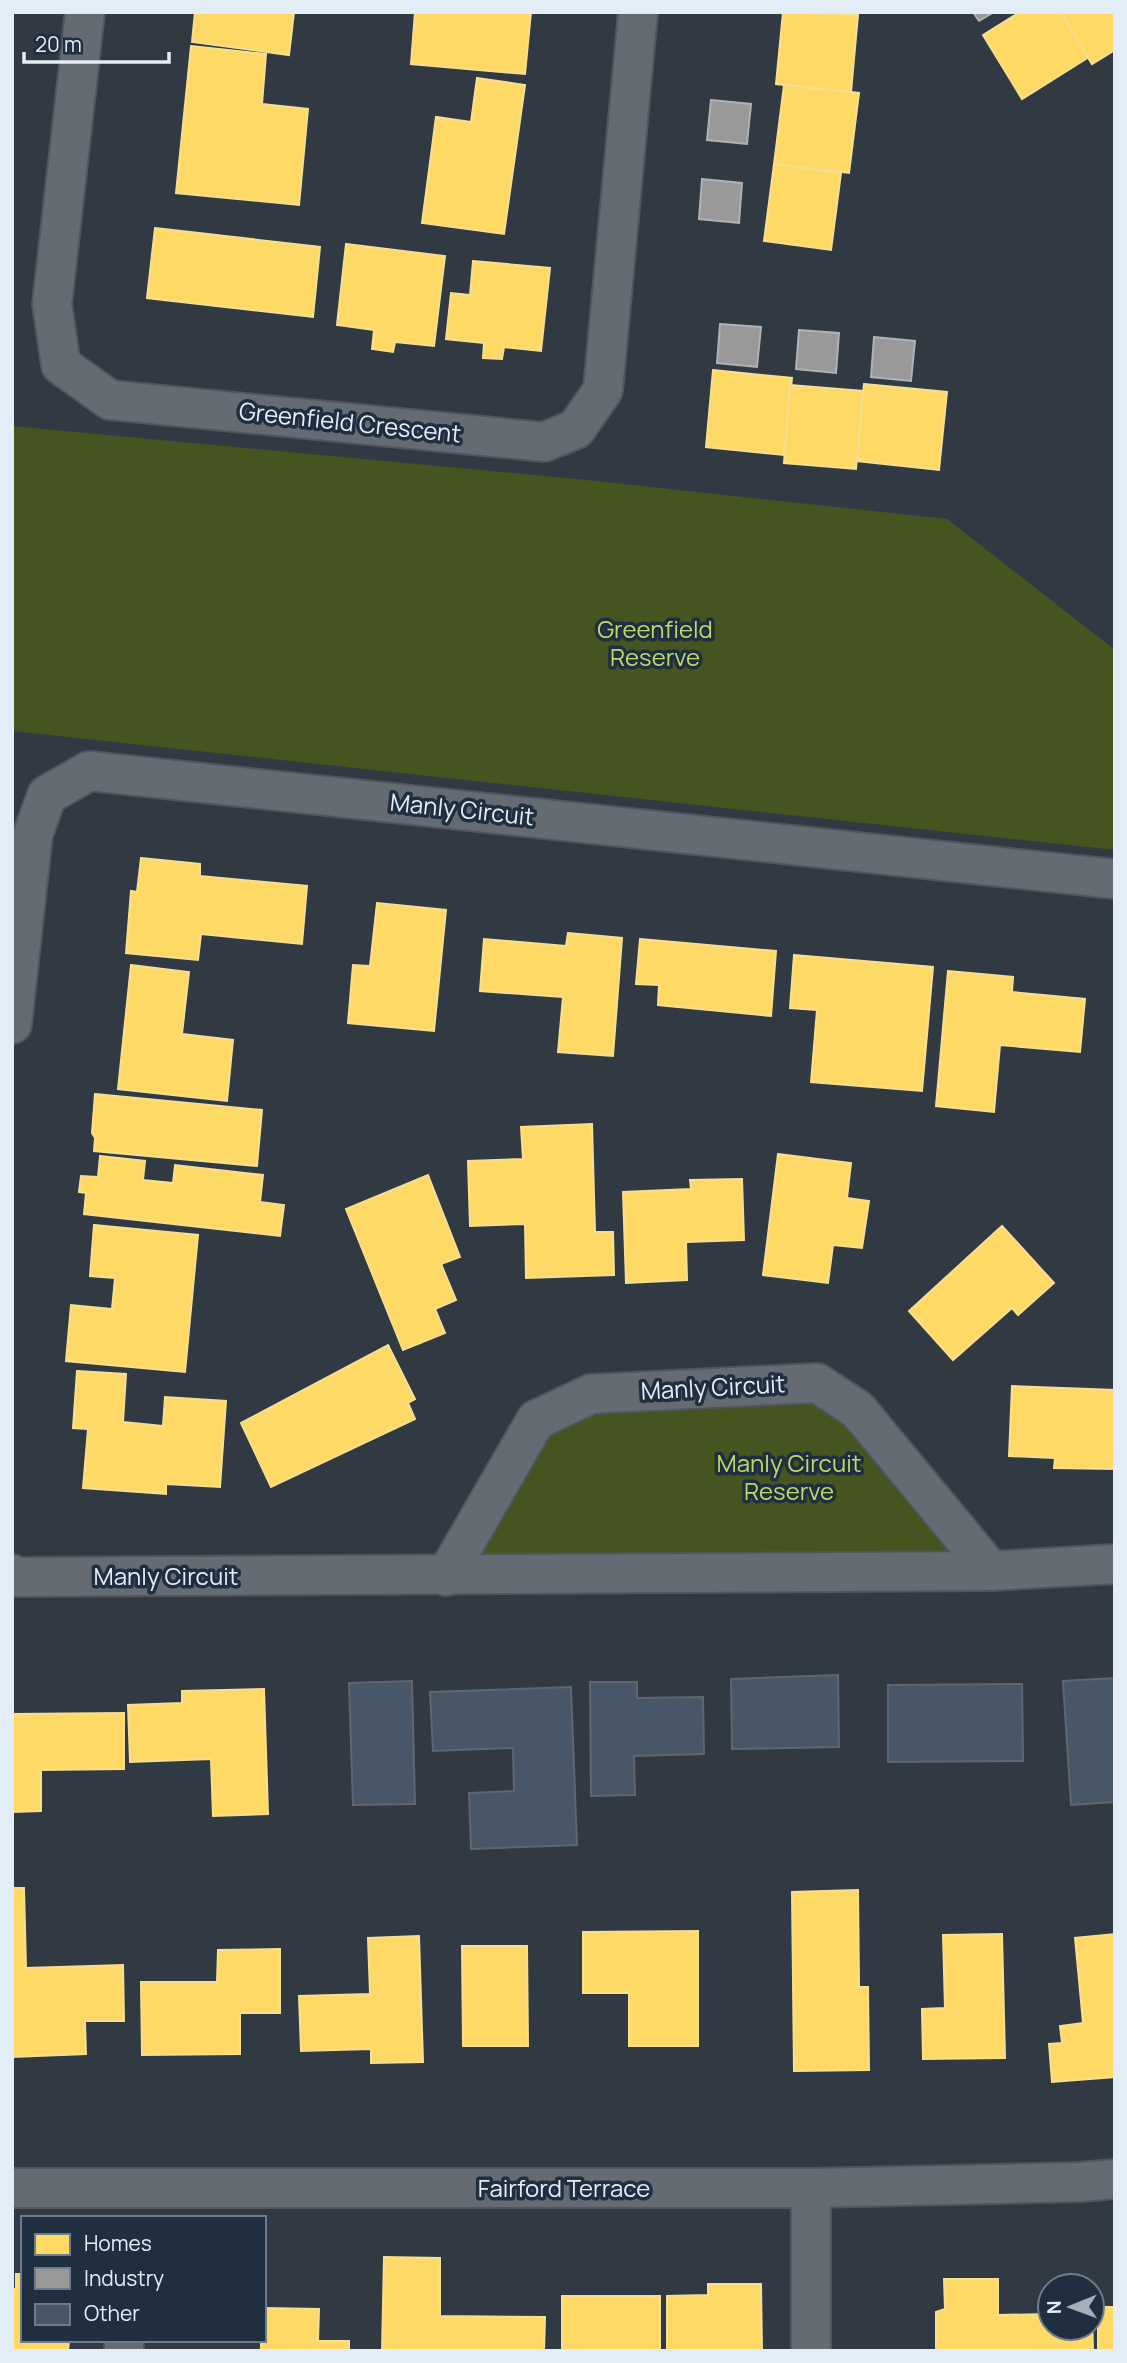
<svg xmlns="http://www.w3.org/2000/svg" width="1127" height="2363" viewBox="0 0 1127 2363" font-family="Manrope,sans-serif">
  <rect width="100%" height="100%" fill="#313a43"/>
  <g fill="#465420">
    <path d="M12,426L577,479L947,519L1115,650V850L12,731Z"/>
    <path d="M817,1383L991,1571L446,1576L536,1420Z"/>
  </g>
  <g fill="#ffd966" stroke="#f7df92" stroke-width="2">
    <path d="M195,12H294L289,55L192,42Z"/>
    <path d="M415,12H531L525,74L411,64Z"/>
    <path d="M783,12L858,15L851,92L776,84Z"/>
    <path d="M1020,12H1061L1089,57L1022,99L983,35Z"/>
    <path d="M1061,12H1115V50L1092,64Z"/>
    <path d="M191,46L266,54L262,104L308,109L299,205L176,193Z"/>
    <path d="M477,78L525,85L504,234L422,223L436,117L471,122Z"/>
    <path d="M784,85L859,93L849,173L774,164Z"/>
    <path d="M774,164L841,173L831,250L764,241Z"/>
    <path d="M155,228L320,247L313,317L147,298Z"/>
    <path d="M346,244L445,256L434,346L395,342L393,352L372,349L374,330L337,325Z"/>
    <path d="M473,261L550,268L541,351L504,347L502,359L483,358L484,343L446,339L451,293L470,295Z"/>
    <path d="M713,370L792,378L784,455L706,447Z"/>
    <path d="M864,384L947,392L939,470L857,461Z"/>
    <path d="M790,385L863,391L856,469L784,463Z"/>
    <path d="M141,858L200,864V876L307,886L302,944L201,934L198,960L126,953L131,891L137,892Z"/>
    <path d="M377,903L446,910L434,1031L348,1023L353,965L370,966Z"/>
    <path d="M568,933L622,938L613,1056L558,1052L563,997L480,991L484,939L566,946Z"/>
    <path d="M640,939L776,951L771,1016L658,1005L659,985L636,984Z"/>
    <path d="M794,955L933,967L922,1091L811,1082L817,1010L790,1008Z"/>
    <path d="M131,965L189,972L182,1034L233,1040L227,1101L118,1089Z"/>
    <path d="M948,971L1013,977L1012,992L1085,999L1080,1052L1000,1045L994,1112L936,1106Z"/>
    <path d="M95,1094L262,1110L257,1166L94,1151L95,1138L92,1133Z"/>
    <path d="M592,1124L595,1232H613L614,1275L526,1278L525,1224L470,1226L468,1161L523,1159L521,1127Z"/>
    <path d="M778,1154L851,1163L847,1198L869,1201L862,1248L833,1245L828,1283L763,1275Z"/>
    <path d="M100,1156L145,1161L143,1180L173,1183L175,1165L263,1175L260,1202L284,1205L280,1236L84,1214L86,1193L79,1192L81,1176L98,1177Z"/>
    <path d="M428,1175L460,1257L441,1264L456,1300L435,1309L445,1333L403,1350L346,1209Z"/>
    <path d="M742,1179L744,1240L686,1242L687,1280L626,1283L623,1192L691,1189L690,1180Z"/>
    <path d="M94,1225L198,1235L185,1372L66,1361L71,1305L112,1309L115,1278L90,1276Z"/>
    <path d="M1002,1226L1054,1283L1018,1315L1012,1308L953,1360L909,1311Z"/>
    <path d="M388,1345L415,1399L408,1403L415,1419L271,1487L241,1423Z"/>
    <path d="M77,1371L126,1374L123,1422L163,1426L165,1397L226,1401L220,1487L166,1484V1494L83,1488L88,1429L73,1428Z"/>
    <path d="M1012,1386L1115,1390V1469L1054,1468L1055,1458L1009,1456Z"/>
    <path d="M264,1689L268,1814L213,1816L211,1759L130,1762L128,1705L182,1703V1691Z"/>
    <path d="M124,1713V1769L41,1770V1811L12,1812V1714Z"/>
    <path d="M12,1888H24L26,1968L123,1965L124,2021H85L86,2054L12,2057Z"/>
    <path d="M858,1890L859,1987H868L869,2070L794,2071L792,1892Z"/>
    <path d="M698,1931V2046H629V1993H583V1932Z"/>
    <path d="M1002,1934L1005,2058L923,2059L922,2009L945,2008L943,1935Z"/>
    <path d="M1115,1934V2077L1052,2082L1049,2044L1062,2043L1060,2026L1083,2023L1075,1938Z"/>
    <path d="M419,1936L423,2062L371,2063V2049L301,2051L299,1996L370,1994L368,1938Z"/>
    <path d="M462,1946H527L528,2046H463Z"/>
    <path d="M280,1949V2013H240V2054L142,2055L141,1982H217L218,1950Z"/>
    <path d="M384,2257L440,2258V2316L545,2317L544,2351H382Z"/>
    <path d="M16,2274H23V2340H69L68,2351H12V2289H16Z"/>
    <path d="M944,2279H998V2315L1050,2314V2328H1092V2314L1093,2351H936V2312L945,2309Z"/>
    <path d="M708,2284H761L762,2351H667V2296L708,2295Z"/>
    <rect x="562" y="2296" width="98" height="55"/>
    <rect x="1098" y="2307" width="17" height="44"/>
    <path d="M264,2308L319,2309L318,2341H349V2351H261V2340H264Z"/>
  </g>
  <g fill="#999" stroke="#afb2b6" stroke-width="2">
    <path d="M973,12H994L979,21Z"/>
    <path d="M711,100L751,104L747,144L707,140Z"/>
    <path d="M702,179L742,183L739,223L699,219Z"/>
    <path d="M720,324L761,327L757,367L717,363Z"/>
    <path d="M799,330L839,333L836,373L796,369Z"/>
    <path d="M874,337L915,341L911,381L871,377Z"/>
  </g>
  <g fill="#485767" stroke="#5f666e" stroke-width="2">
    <path d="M838,1675L839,1747L732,1749L731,1679Z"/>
    <path d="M1115,1678V1802L1071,1805L1063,1681Z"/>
    <path d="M412,1681L415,1804L353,1805L349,1683Z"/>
    <path d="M590,1682H637V1698L703,1697L704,1754L634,1756L635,1795L591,1796Z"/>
    <path d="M1022,1684L1023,1761L888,1762V1685Z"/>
    <path d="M571,1687L577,1845L471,1849L469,1793L514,1791L513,1748L433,1751L430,1692Z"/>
  </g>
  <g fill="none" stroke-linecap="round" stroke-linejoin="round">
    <g stroke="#4f565e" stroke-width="42">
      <g id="minor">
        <path d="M85,12L52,304L61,365L110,400L544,442L576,429L603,390L638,12"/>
        <path d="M12,1024L33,834L47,795L89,771L1115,879"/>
        <path d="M12,1574L17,1577L991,1571L1115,1564"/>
        <path d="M446,1576L536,1420L591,1394L817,1383L858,1410L991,1571"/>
        <path d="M12,2188H811L1080,2182L1115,2179"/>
        <path d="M124,2340V2351"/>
        <path d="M811,2351V2188"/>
      </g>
    </g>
    <use href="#minor" stroke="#656b73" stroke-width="38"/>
  </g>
  <g text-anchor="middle" stroke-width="7" stroke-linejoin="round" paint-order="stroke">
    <g font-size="24" fill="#e3edf8" stroke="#202f40">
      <text transform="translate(350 423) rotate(6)" y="8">Greenfield Crescent</text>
      <text transform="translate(462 810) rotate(6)" y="8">Manly Circuit</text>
      <text transform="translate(713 1388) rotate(-3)" y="8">Manly Circuit</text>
      <text x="166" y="1585">Manly Circuit</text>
      <text x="564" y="2197">Fairford Terrace</text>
    </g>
    <g font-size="24" fill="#bcda67" stroke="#202f40">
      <text x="655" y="638">Greenfield<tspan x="655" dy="28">Reserve</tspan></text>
      <text x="789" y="1472">Manly Circuit<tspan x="789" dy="28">Reserve</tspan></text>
    </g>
  </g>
  <rect width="1127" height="2363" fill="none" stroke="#e3edf8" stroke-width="28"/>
  <rect x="21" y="2216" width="245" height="126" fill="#202f40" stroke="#6e7b8a" stroke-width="2"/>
  <rect x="35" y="2234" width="35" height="21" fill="#ffd966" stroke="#6e7b8a" stroke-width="2"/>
  <text x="84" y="2251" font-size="21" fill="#e3edf8">Homes</text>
  <rect x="35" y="2268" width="35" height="21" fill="#999999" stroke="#6e7b8a" stroke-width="2"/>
  <text x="84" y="2286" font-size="21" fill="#e3edf8">Industry</text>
  <rect x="35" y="2304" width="35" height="21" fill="#485767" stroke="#6e7b8a" stroke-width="2"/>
  <text x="84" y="2321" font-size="21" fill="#e3edf8">Other</text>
  <g transform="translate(1071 2307) rotate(269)"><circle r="33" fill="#202f40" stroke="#6e7b8a" stroke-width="2"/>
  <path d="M0-5L12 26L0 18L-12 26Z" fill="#a5aeb9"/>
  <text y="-10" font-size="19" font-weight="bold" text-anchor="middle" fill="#e3edf8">N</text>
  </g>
  <path d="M24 52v10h145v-10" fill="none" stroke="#e3edf8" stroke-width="3.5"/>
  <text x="35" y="52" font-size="21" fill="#e3edf8" stroke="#202f40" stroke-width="5" paint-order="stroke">20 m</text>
</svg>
